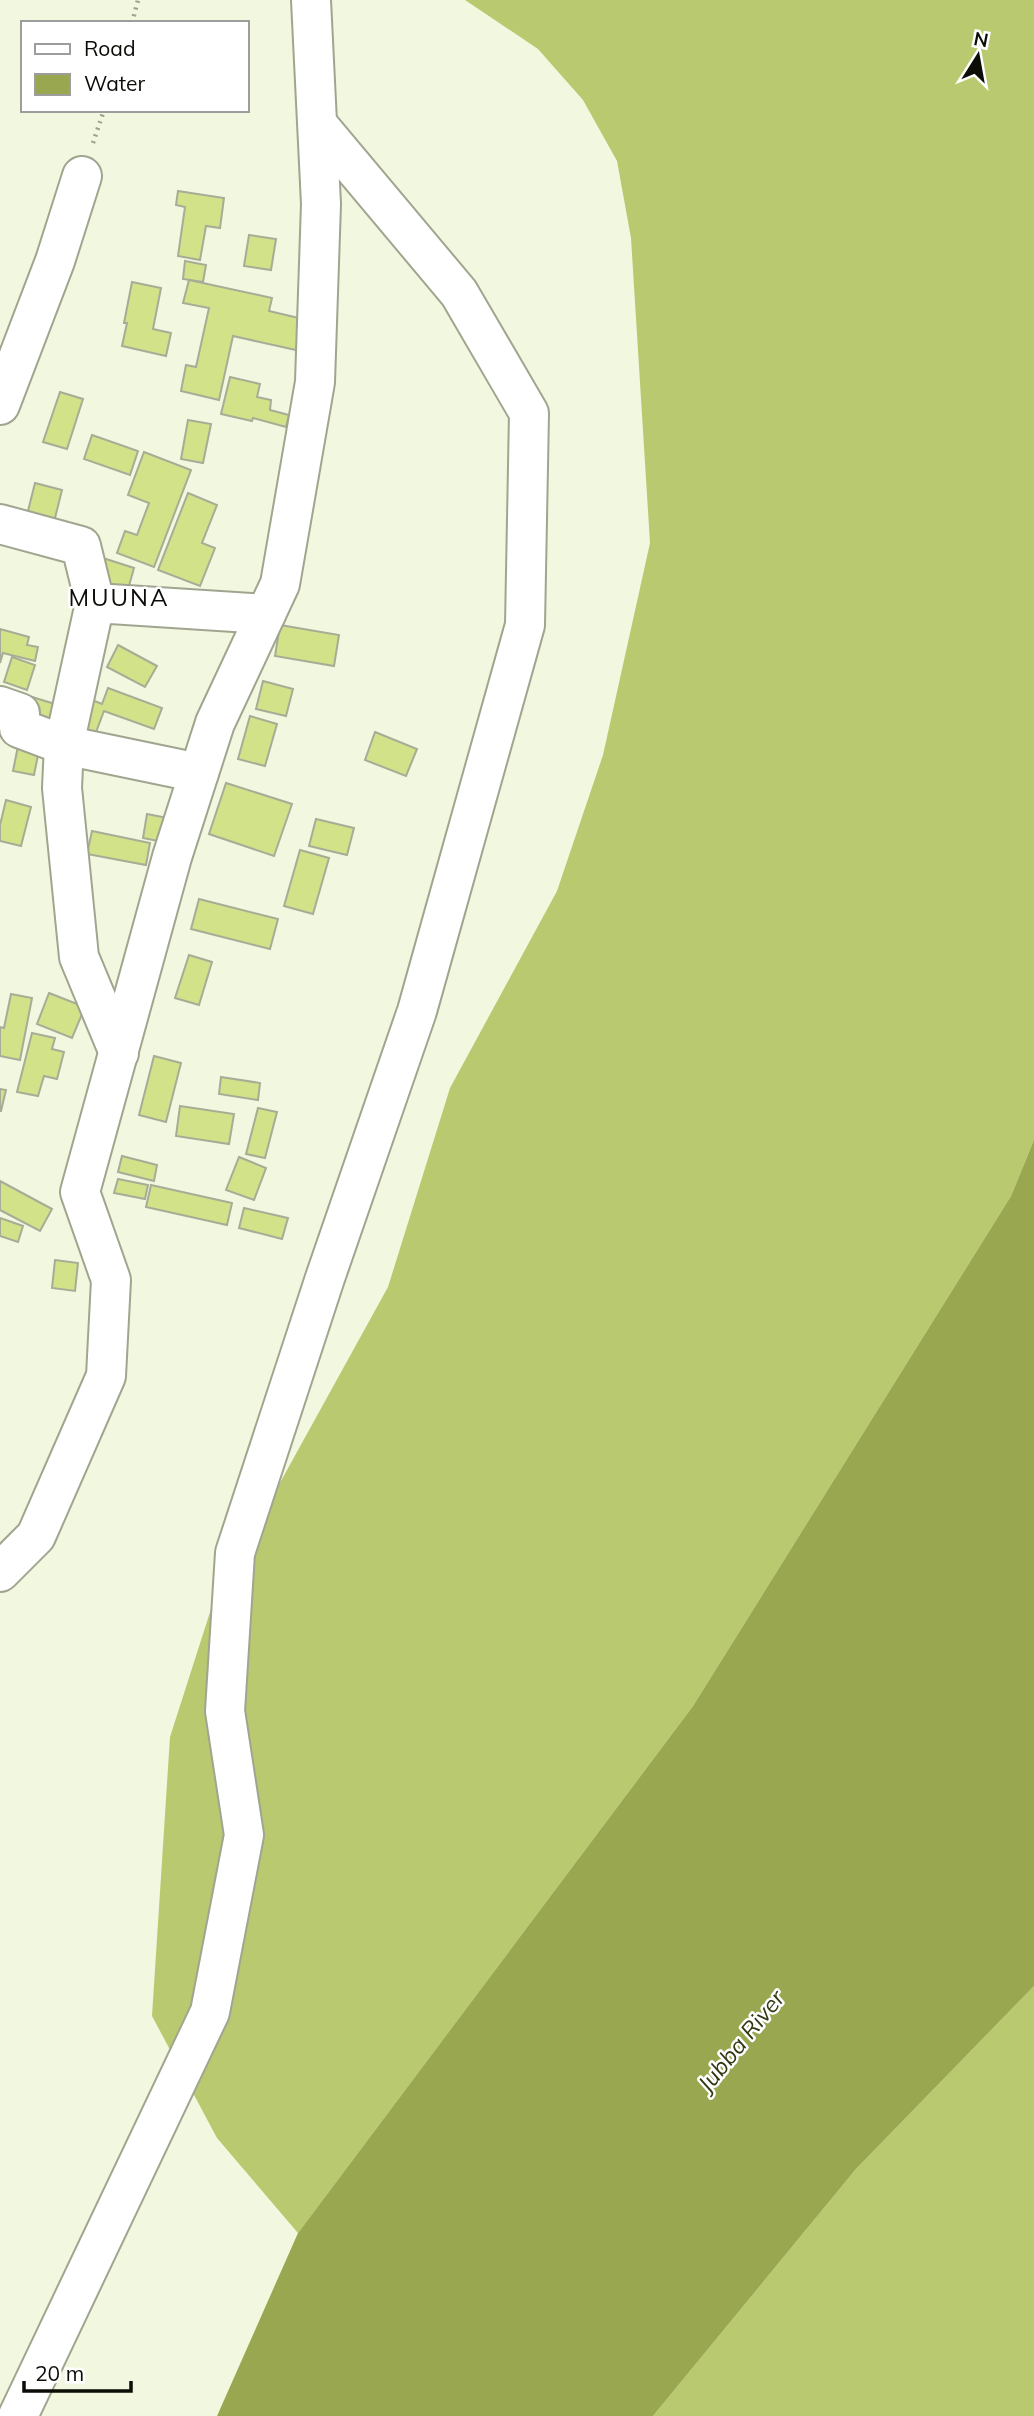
<svg xmlns="http://www.w3.org/2000/svg" width="1034" height="2416" viewBox="0 0 1034 2416" font-family="Mulish,sans-serif">
  <rect width="100%" height="100%" fill="#f2f7df"/>
  <g fill="#b9c970">
    <path d="M465,0H1034V1140L1011,1196L693,1706L298,2233L217,2138L152,2016L170,1737L212,1606L388,1287L450,1088L557,891L603,755L650,543L631,238L617,161L583,100L538,49Z"/>
    <path d="M1034,1986V2416H653L856,2169Z"/>
  </g>
  <path fill="#99a850" d="M1034,1140V1986L856,2169L653,2416H217L298,2233L693,1706L1011,1196Z"/>
  <g fill="#d1e289" stroke="#a7ac96" stroke-width="2">
    <path d="M178,191L224,198L220,228L206,226L200,260L178,256L185,207L176,205Z"/>
    <path d="M249,235L276,239L271,270L244,266Z"/>
    <path d="M185,261L206,265L203,282L183,279Z"/>
    <path d="M189,280L272,298L269,311L303,319L296,350L233,336L219,400L181,391L186,365L196,367L209,308L183,303Z"/>
    <path d="M132,282L161,288L153,329L171,333L166,356L122,346L127,323H124Z"/>
    <path d="M230,377L260,384L257,397L271,400L270,410L289,415L286,427L253,418L252,421L221,414Z"/>
    <path d="M60,392L83,399L67,449L43,442Z"/>
    <path d="M188,420L211,424L203,463L181,459Z"/>
    <path d="M92,435L138,451L130,475L84,459Z"/>
    <path d="M144,452L191,470L154,567L117,553L125,531L137,535L149,503L128,495Z"/>
    <path d="M35,483L62,490L51,534L24,527Z"/>
    <path d="M188,493L217,505L202,543L215,548L200,586L158,570Z"/>
    <path d="M103,558L134,568L127,593L95,583Z"/>
    <path d="M280,625L339,635L334,666L275,656Z"/>
    <path d="M0,629L29,637L27,645L38,647L35,661L3,653L0,663Z"/>
    <path d="M118,645L157,666L145,687L107,667Z"/>
    <path d="M12,657L35,665L27,690L4,682Z"/>
    <path d="M263,681L293,689L286,716L256,709Z"/>
    <path d="M108,688L162,708L154,729L104,711L93,740L69,731L82,696L102,704Z"/>
    <path d="M29,696L71,709L64,732L22,719Z"/>
    <path d="M250,716L277,724L265,766L238,759Z"/>
    <path d="M375,732L417,749L406,776L365,760Z"/>
    <path d="M20,736L41,740L34,775L13,771Z"/>
    <path d="M226,783L292,804L274,856L209,834Z"/>
    <path d="M6,800L31,807L21,846L0,841V825Z"/>
    <path d="M147,814L173,819L168,843L143,838Z"/>
    <path d="M316,819L354,828L347,855L309,846Z"/>
    <path d="M92,831L150,843L146,865L87,854Z"/>
    <path d="M300,850L329,858L313,914L284,906Z"/>
    <path d="M199,899L278,919L270,949L191,929Z"/>
    <path d="M189,955L212,962L199,1005L175,998Z"/>
    <path d="M49,993L85,1007L72,1038L37,1024Z"/>
    <path d="M11,994L32,998L20,1060L0,1056V1027L4,1028Z"/>
    <path d="M32,1033L55,1038L52,1049L64,1052L57,1079L44,1076L38,1096L17,1092Z"/>
    <path d="M154,1056L181,1063L166,1122L139,1115Z"/>
    <path d="M221,1077L260,1083L258,1100L219,1094Z"/>
    <path d="M0,1089L6,1090L1,1111H0Z"/>
    <path d="M180,1106L234,1114L229,1144L176,1136Z"/>
    <path d="M258,1108L277,1112L265,1158L246,1154Z"/>
    <path d="M122,1156L157,1165L154,1181L118,1172Z"/>
    <path d="M239,1157L266,1168L254,1200L226,1190Z"/>
    <path d="M118,1179L148,1185L145,1199L114,1193Z"/>
    <path d="M0,1181L52,1209L40,1231L0,1210Z"/>
    <path d="M151,1185L232,1203L227,1225L146,1207Z"/>
    <path d="M244,1208L288,1218L282,1239L239,1228Z"/>
    <path d="M0,1218L23,1226L18,1242L0,1236Z"/>
    <path d="M55,1260L78,1263L75,1291L52,1288Z"/>
  </g>
  <g fill="none" stroke-linecap="round" stroke-linejoin="round">
    <g stroke="#a0a58f" stroke-width="42">
      <g id="minor">
        <path d="M0,405L55,261L82,176"/>
        <path d="M0,524L81,546L95,603"/>
        <path d="M0,706L20,713L19,728L64,745L199,773"/>
        <path d="M119,1053L79,957L62,788L64,745L95,603L266,614"/>
        <path d="M0,1572L36,1536L106,1376L111,1280L80,1192L172,857L215,723L280,584L315,382L321,204L311,0"/>
        <path d="M18,2416L210,2012L244,1835L225,1711L235,1553L325,1278L417,1011L525,625L529,413L459,293L319,126"/>
      </g>
    </g>
    <g stroke="#9da190" stroke-width="4.5" stroke-dasharray="2 5" stroke-linecap="butt">
      <path d="M132,23L138,0"/>
      <path d="M93,143L104,110"/>
    </g>
    <use href="#minor" stroke="#fff" stroke-width="38"/>
  </g>
  <g text-anchor="middle" stroke-width="5" stroke-linejoin="round" paint-order="stroke">
    <g font-size="23" font-style="italic" fill="#323812" stroke="#fff">
      <text transform="translate(741 2041) rotate(-51)" y="8">Jubba River</text>
    </g>
    <g font-size="24" letter-spacing="2" fill="#0b0d06" stroke="#fff">
      <text x="119" y="606">MUUNA</text>
    </g>
  </g>
  <rect x="21" y="21" width="228" height="91" fill="#ffffff" stroke="#9d9e9b" stroke-width="2"/>
  <rect x="35" y="44" width="35" height="10" fill="#ffffff" stroke="#9d9e9b" stroke-width="2"/>
  <text x="84" y="56" font-size="21" fill="#0b0d06">Road</text>
  <rect x="35" y="74" width="35" height="21" fill="#99a850" stroke="#9d9e9b" stroke-width="2"/>
  <text x="84" y="91" font-size="21" fill="#0b0d06">Water</text>
  <g transform="translate(978 56) rotate(11)" stroke="#ffffff" stroke-width="5" paint-order="stroke">
  <path d="M0-5L12 26L0 18L-12 26Z" fill="#0b0d06"/>
  <text y="-10" font-size="19" font-weight="bold" text-anchor="middle" fill="#0b0d06">N</text>
  </g>
  <path d="M24 2381v10h107v-10" fill="none" stroke="#0b0d06" stroke-width="3.5"/>
  <text x="35" y="2381" font-size="21" fill="#0b0d06" stroke="#ffffff" stroke-width="5" paint-order="stroke">20 m</text>
</svg>
